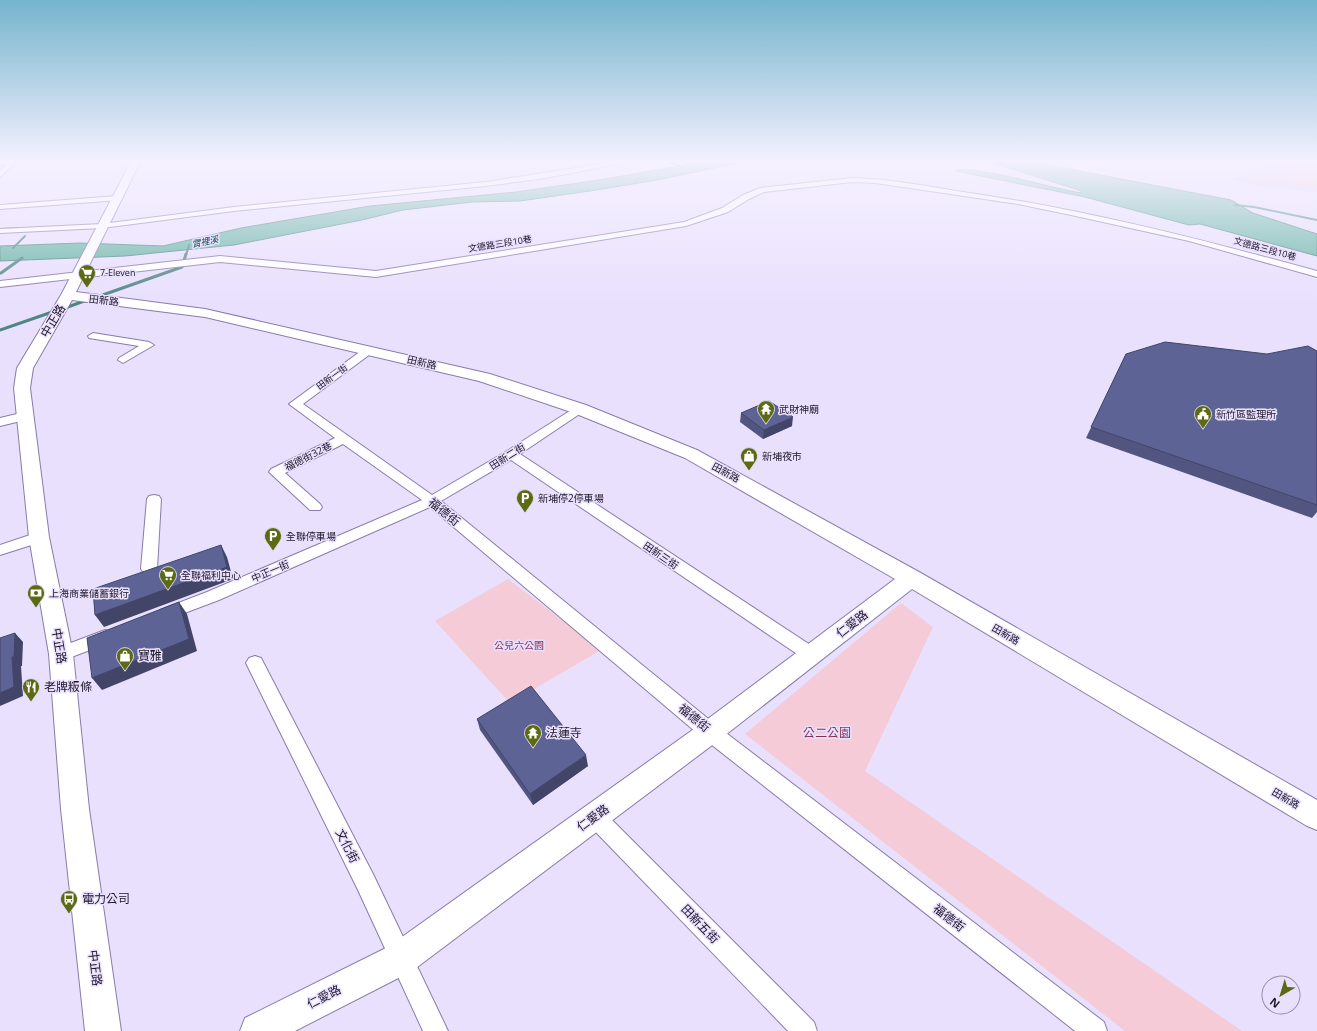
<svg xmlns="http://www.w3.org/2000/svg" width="1317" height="1031" viewBox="0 0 1317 1031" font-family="'Open Sans','Noto Sans TC',sans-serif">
  <rect width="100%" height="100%" fill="#e9e0fe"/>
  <path fill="#dbd1f3" d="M1289,160H1317V192L1256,186L1229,179Z"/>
  <g fill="#f4cbd7">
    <path d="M1314,166L1317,167V189L1290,184L1280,179L1260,184L1253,182Z"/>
    <path d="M508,579L601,650L510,703L435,621Z"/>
    <path d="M901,603L933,627L865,771L1242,1031H1125L745,734Z"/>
  </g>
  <g fill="#68b5a5" stroke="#518580">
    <path d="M715,160H752L657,180L590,191L520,201L472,202L403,210L362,220L234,245L125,256L0,261V246L80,243L163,246L241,228L370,206L516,192L599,180Z"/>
    <path d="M983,160H1022L1231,200L1253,213L1317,234V256L1200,224L1189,225L1085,197L956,171C972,164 1058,190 1082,193L1079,190Z"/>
  </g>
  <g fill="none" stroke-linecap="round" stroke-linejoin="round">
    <g stroke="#518580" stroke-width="2">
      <path d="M667,161L683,168"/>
      <path d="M1235,205L1254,207L1317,220"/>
      <path d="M0,229L20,228"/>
      <path d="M13,248L25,236"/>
      <path d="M186,255L189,245"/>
    </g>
    <g stroke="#518580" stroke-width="3">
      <path d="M1,273L22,258"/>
      <path d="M97,297L182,267L186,254"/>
      <path d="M65,308L87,300"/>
      <path d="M0,330L55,311"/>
    </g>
    <g stroke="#897ba9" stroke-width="2">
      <g id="street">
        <path d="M626,160H639L545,178L486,186L234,211L102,228L0,233V229L102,224L234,207L486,182Z"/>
        <path d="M0,161H12L15,163L0,177V171L6,165H0Z"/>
        <path d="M852,178C889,179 926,186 963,192C1083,209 1200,239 1317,271V277L1189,241L1071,215L1018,204L876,183L852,182L764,192L749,199L728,212L686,226L376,277L220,262L0,287V281L220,256L376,271L684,222L722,208L743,195L760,188Z"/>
        <path d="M117,196L121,198L120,200L0,209V205Z"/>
        <path d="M93,333L149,342L154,345L123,363L118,360L119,358L139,346L89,338L88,336Z"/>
        <path d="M369,347L373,348L374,350L373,352L303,404L432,495L507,451L576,407H584L586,409L584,411L520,454L818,650L820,655L818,660L812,662L806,660L511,460L441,501L717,726L1104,1022L1107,1031H1075L703,738L430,507L219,600L166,620L160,618L158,614L160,610L207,592L422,500L343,444L285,473L320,504L322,507L320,510H310L269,472L271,469L335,438L289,404L365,348Z"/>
        <path d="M25,412L29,413L31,416L29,419L0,426V418Z"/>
        <path d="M154,495L159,496L161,499L157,569L154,573L149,574L144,573L141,569L147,499L149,496Z"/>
        <path d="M39,532L44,533L46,537L44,541L0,555V545Z"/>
        <path d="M105,630L111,632L113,637L111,642L61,661L55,659L53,654L55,649Z"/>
        <path d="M255,656L261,658L373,874L448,1031H423L358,890L246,663L249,658Z"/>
        <path d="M595,807L602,810L814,1022L817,1031H788L588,824L585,817L588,810Z"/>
      </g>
    </g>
    <g stroke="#897ba9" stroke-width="2">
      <path id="secondary" d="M132,160H141L76,292L205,309L490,374L586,405L697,450L919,572L1317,800V830L1307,826L912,589L719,740L412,971L295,1031H240L245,1018L388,947L701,724L895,579L685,458L574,413L479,381L205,317L72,300L33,368L30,388L49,537L73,654L89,809L121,1031H85L61,809L49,654L29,537L14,388L17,368L61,295Z"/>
    </g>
    <use href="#street" fill="#fff" fill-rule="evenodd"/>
    <use href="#secondary" fill="#fff" fill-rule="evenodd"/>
  </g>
  <g fill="#515580">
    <path d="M1317,351V512L1312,518L1086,438L1126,354H1267Z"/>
    <path d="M741,413L792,426L763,439L740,422Z"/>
    <path d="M477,719L588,766L533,805L480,730Z"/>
  </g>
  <g fill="#424568">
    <path d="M793,417L792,426L763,439L764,430Z"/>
    <path d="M221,545L227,557L233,579L104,627L95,615Z"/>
    <path d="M179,602L187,614L197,651L102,690L92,678Z"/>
    <path d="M15,633L23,642L22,666H21L23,696L0,706V693L12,657Z"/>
    <path d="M586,755L588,766L533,805L530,794Z"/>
  </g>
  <g fill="#5e6395" stroke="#424568">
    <path d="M1165,342L1267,354L1308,346L1317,351V505L1091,427L1126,354Z"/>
    <path d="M769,401L793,417L764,430L741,413Z"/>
    <path d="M221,545L227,567L95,615L93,589Z"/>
    <path d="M179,602L189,639L92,678L87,638Z"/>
    <path d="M15,633L14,657H12L14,687L0,693V638Z"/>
    <path d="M531,686L586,755L530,794L477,719Z"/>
  </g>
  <linearGradient id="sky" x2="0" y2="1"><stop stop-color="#75b4cd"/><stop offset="0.53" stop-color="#f5f1ff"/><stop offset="1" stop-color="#f5f1ff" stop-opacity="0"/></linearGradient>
  <rect width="1317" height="304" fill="url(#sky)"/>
  <defs>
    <g id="supermarket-pin" transform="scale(0.9)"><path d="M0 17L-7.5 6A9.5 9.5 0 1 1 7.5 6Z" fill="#5c6a13" stroke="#e9e0fe"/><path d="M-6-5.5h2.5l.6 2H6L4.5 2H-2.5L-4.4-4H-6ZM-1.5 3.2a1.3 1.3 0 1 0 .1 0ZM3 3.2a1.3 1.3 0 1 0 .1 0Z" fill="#fff"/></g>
    <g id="temple-pin" transform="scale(0.9)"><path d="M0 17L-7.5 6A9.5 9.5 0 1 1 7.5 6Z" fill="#5c6a13" stroke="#e9e0fe"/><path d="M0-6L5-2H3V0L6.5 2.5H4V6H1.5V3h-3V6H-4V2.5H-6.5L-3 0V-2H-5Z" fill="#fff"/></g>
    <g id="civic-pin" transform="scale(0.9)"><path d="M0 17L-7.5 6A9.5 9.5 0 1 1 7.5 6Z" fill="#5c6a13" stroke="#e9e0fe"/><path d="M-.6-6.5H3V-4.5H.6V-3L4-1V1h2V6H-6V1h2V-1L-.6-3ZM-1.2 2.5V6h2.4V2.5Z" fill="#fff"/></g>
    <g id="shop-pin" transform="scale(0.9)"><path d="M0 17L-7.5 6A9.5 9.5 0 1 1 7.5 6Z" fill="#5c6a13" stroke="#e9e0fe"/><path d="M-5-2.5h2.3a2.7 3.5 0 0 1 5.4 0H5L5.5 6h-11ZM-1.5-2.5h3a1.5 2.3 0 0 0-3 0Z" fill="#fff"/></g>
    <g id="parking-pin" transform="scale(0.9)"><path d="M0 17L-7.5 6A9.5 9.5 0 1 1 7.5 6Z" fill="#5c6a13" stroke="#e9e0fe"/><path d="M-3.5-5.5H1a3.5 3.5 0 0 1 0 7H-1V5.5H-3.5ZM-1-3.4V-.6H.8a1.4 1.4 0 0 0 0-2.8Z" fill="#fff"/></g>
    <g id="bank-pin" transform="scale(0.9)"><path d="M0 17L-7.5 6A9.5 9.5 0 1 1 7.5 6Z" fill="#5c6a13" stroke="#e9e0fe"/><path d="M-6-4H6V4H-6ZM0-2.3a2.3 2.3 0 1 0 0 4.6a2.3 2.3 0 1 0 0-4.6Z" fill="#fff"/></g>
    <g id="restaurant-pin" transform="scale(0.9)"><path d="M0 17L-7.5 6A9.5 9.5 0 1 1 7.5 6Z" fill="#5c6a13" stroke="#e9e0fe"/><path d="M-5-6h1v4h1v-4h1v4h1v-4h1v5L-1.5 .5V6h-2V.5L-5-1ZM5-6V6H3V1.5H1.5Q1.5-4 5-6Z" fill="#fff"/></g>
    <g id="bus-pin" transform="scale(0.9)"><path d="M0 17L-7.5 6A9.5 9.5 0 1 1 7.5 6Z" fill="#5c6a13" stroke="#e9e0fe"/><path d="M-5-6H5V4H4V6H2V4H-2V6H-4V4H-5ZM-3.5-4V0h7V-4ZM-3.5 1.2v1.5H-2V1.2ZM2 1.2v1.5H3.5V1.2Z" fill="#fff"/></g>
  </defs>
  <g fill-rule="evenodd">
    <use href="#supermarket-pin" x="87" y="273"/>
    <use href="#temple-pin" x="766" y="409"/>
    <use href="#civic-pin" x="1203" y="414"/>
    <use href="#shop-pin" x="749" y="456"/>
    <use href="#parking-pin" x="525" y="498"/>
    <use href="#parking-pin" x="273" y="536"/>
    <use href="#supermarket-pin" x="168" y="575"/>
    <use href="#bank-pin" x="36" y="593"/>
    <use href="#shop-pin" x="125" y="656"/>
    <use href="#restaurant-pin" x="31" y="687"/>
    <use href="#temple-pin" x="533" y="733"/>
    <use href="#bus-pin" x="69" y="899"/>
  </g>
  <g text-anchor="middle" stroke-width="3" stroke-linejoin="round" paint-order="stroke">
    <g font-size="9" font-style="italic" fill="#105247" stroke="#e9e0fe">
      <text transform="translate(205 242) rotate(-12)" y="3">霄裡溪</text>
    </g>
    <g font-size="9" fill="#1c1628" stroke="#e9e0fe">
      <text transform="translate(500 244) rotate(-9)" y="3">文德路三段10巷</text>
      <text transform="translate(1265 249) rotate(15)" y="3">文德路三段10巷</text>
      <text transform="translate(332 377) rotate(-36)" y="3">田新一街</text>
    </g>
    <g font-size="9" fill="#1c1628" stroke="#e9e0fe" text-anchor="start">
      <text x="100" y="276">7-Eleven</text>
    </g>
    <g font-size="10" fill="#1c1628" stroke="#e9e0fe">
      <text transform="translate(104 300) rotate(7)" y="4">田新路</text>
      <text transform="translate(422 362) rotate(13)" y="4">田新路</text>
      <text transform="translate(308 456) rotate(-27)" y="4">福德街32巷</text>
      <text transform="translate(507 456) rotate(-32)" y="4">田新二街</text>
      <text transform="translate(726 472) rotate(28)" y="4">田新路</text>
      <text transform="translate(661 555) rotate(34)" y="4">田新三街</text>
      <text transform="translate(270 571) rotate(-23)" y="4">中正一街</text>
      <text transform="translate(1006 634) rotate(30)" y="4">田新路</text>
      <text transform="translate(1286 798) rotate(30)" y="4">田新路</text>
    </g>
    <g font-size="10" fill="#1c1628" stroke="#e9e0fe" text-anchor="start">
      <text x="779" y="413">武財神廟</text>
      <text x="1216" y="418">新竹區監理所</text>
      <text x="762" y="460">新埔夜市</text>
      <text x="538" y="502">新埔停2停車場</text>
      <text x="286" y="540">全聯停車場</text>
      <text x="181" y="579">全聯福利中心</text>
      <text x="49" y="597">上海商業儲蓄銀行</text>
    </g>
    <g font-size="10" fill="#813451" stroke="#e9e0fe">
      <text x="519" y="649">公兒六公園</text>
    </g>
    <g font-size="12" fill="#1c1628" stroke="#e9e0fe">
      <text transform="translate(53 321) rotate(-59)" y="4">中正路</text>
      <text transform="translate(444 512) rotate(39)" y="4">福德街</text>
      <text transform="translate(852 624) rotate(-38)" y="4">仁愛路</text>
      <text transform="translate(59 646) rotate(81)" y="4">中正路</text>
      <text transform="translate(694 718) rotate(39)" y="4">福德街</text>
      <text transform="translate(593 818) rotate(-36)" y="4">仁愛路</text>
      <text transform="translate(347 846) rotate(63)" y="4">文化街</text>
      <text transform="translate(949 918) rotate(38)" y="4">福德街</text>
      <text transform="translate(700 924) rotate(46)" y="4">田新五街</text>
      <text transform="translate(95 968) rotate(83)" y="4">中正路</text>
      <text transform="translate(324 997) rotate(-27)" y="4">仁愛路</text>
    </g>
    <g font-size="12" fill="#1c1628" stroke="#e9e0fe" text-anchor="start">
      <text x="138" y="660">寶雅</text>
      <text x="44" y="691">老牌粄條</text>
      <text x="546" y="737">法蓮寺</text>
      <text x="82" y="903">電力公司</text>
    </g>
    <g font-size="12" fill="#813451" stroke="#e9e0fe">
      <text x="827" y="737">公二公園</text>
    </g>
  </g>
  <g transform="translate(1281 995) rotate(218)"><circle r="19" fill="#e9e0fe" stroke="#978fa8"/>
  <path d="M0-3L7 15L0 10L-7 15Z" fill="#5c6a13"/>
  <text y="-6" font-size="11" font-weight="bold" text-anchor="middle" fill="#1c1628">N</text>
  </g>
</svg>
